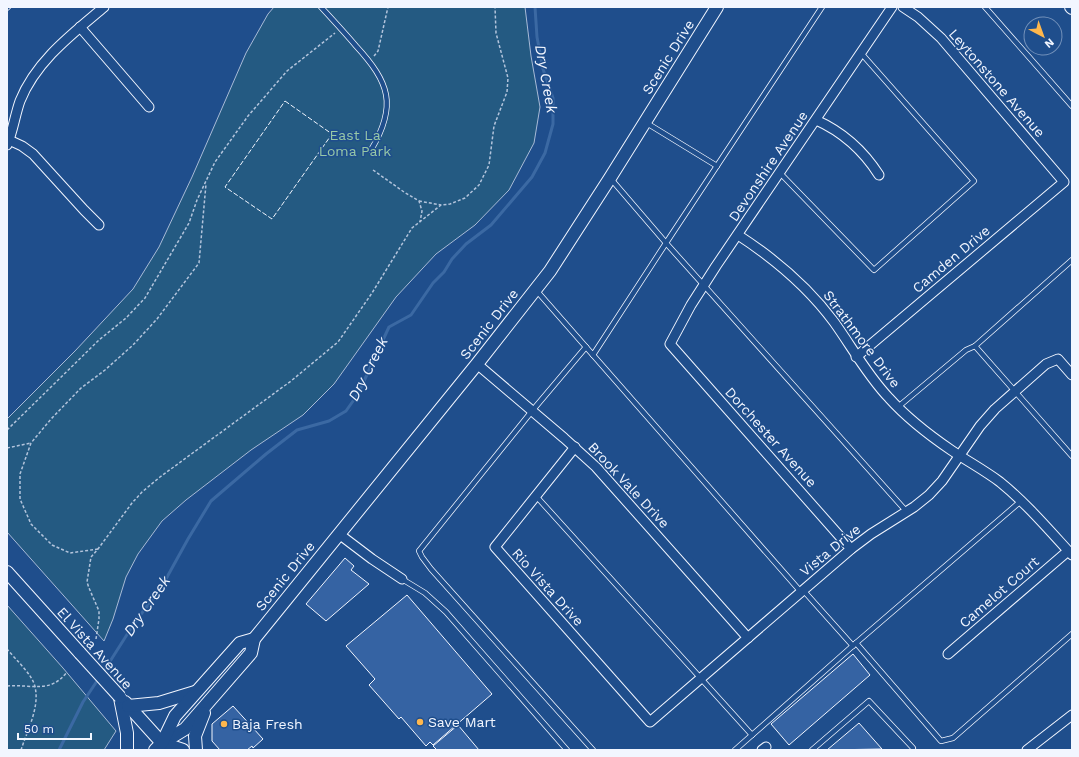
<svg xmlns="http://www.w3.org/2000/svg" width="1079" height="757" viewBox="0 0 1079 757" font-family="'Work Sans',sans-serif">
  <rect width="100%" height="100%" fill="#1f4e8c"/>
  <g fill="#245a82" stroke="#a8bbd7">
    <path d="M274,7H525L531,56L540,107L534,143L509,190L475,225L436,254L396,297L334,384L303,415L251,450L186,500L162,521L138,554L126,577L113,619L104,641L7,532V419L75,351L133,289L159,247L192,177L246,53L268,14Z"/>
    <path d="M7,605L63,668L116,731L104,750H7Z"/>
  </g>
  <g fill="none" stroke-linecap="round" stroke-linejoin="round">
    <g stroke="#3b69a3" stroke-width="3">
      <path d="M102,674L135,622L161,588L188,539L211,501L266,454L297,430L329,421L346,411L358,394L389,327L411,315L433,283L444,272L452,259L466,244L491,225L532,177L545,153L553,124V98L543,69L537,37L535,7"/>
      <path d="M59,750L83,702L99,678"/>
    </g>
  </g>
  <g fill="#3563a3" stroke="#f2f6ff">
    <path d="M345,558L354,566L351,570L369,584L326,621L306,604Z"/>
    <path d="M407,595L492,694L433,745L430,742L426,746L401,717L399,719L369,685L375,679L346,646Z"/>
    <path d="M853,654L870,675L789,745L771,724Z"/>
    <path d="M233,706L263,739L253,748L252,746L247,750H220L212,741V724Z"/>
    <path d="M859,723L882,749L827,750Z"/>
    <path d="M458,725L479,750H437L433,746Z"/>
  </g>
  <g fill="none" stroke-linecap="round" stroke-linejoin="round">
    <g stroke="#f2f6ff" stroke-width="6">
      <g id="lane">
        <path d="M321,7C333,20 345,33 356,46C389,82 398,105 371,150"/>
        <path d="M822,7L666,243L907,512"/>
        <path d="M985,7L1072,106"/>
        <path d="M7,8L8,7"/>
        <path d="M645,122L717,166"/>
        <path d="M780,173L874,270L974,181L861,53"/>
        <path d="M1072,260L975,346L1072,456"/>
        <path d="M536,290L593,355L666,243L611,179"/>
        <path d="M586,347L532,411L419,551L422,557L431,569L593,750"/>
        <path d="M593,355L801,592"/>
        <path d="M898,407L966,350L975,346"/>
        <path d="M536,496L752,735L856,643"/>
        <path d="M1021,501L856,643L941,741L953,738L1072,634"/>
        <path d="M402,579L425,593L446,612L567,750"/>
        <path d="M803,590L853,646"/>
        <path d="M735,750L752,735"/>
        <path d="M812,750L869,701L913,748"/>
      </g>
    </g>
    <g stroke="#f2f6ff" stroke-width="11">
      <g id="street">
        <path d="M80,27L149,107"/>
        <path d="M816,120C843,132 863,150 879,175"/>
        <path d="M9,140L22,146L33,154L84,210L99,225"/>
        <path d="M7,145C13,131 15,115 20,101C36,61 72,34 104,7"/>
        <path d="M738,235C775,259 808,287 834,322C852,347 867,375 889,398C907,418 929,435 951,450C967,461 984,470 1000,482C1026,503 1049,530 1072,555"/>
        <path d="M856,357L1064,182L941,38L918,17L903,7"/>
        <path d="M477,364L564,438L596,467L748,638"/>
        <path d="M575,447L495,547L650,722L851,549L871,534L914,507L929,495L942,481L980,426L995,409L1046,364L1058,359L1072,375"/>
        <path d="M339,534L372,559L402,579"/>
        <path d="M851,549L670,344L691,305L716,266L892,7"/>
        <path d="M948,654L1068,551"/>
        <path d="M762,750L766,747"/>
        <path d="M1027,750L1072,715"/>
      </g>
    </g>
    <g stroke="#f2f6ff" stroke-width="14">
      <g id="secondary">
        <path d="M1071,7L1072,8"/>
        <path d="M7,572L80,653"/>
        <path d="M120,698L127,733V750"/>
        <path d="M125,702L162,743"/>
        <path d="M128,706L159,703L195,692"/>
        <path d="M162,743L185,729L251,653L254,639L477,364L550,271L610,178L717,7"/>
        <path d="M162,743L183,750"/>
        <path d="M155,750L162,743L175,716L240,643L254,639"/>
        <path d="M196,750L195,736L204,713"/>
      </g>
    </g>
    <g stroke="#b3c4dc" stroke-width="1.5" stroke-dasharray="3 2" stroke-linecap="butt">
      <path d="M374,56L378,51L388,7"/>
      <path d="M373,170L404,192L419,201L422,211L420,222"/>
      <path d="M419,201L441,205"/>
      <path d="M7,430L99,340L126,318L145,298L189,223L197,200L215,162L248,116L287,71L335,33"/>
      <path d="M7,448L31,443"/>
      <path d="M98,549L70,553L52,545L31,524L20,499V474L31,443L51,419L81,388L105,370L133,345L157,319L199,263L206,184"/>
      <path d="M96,639L99,619V611L89,588L87,582L91,557L98,549L132,503L142,492L160,477L291,381L338,342L372,293L412,228L441,205L450,204L465,198L479,185L489,165L494,126L507,92L508,78L496,33L495,7"/>
      <path d="M7,649C15,659 33,675 35,687C40,707 27,731 21,750"/>
      <path d="M7,686C32,684 50,694 67,672"/>
    </g>
    <use href="#lane" stroke="#1f4e8c" stroke-width="4.5"/>
    <use href="#street" stroke="#1f4e8c" stroke-width="9"/>
    <use href="#secondary" stroke="#1f4e8c" stroke-width="12"/>
    <g stroke="#f2f6ff" stroke-width="14" stroke-linecap="butt">
      <path id="secondary-bridge" d="M80,653L120,697"/>
    </g>
    <use href="#secondary-bridge" stroke="#1f4e8c" stroke-width="12"/>
    <path stroke="#f2f6ff" stroke-width="1" stroke-dasharray="5 2" stroke-linecap="butt" d="M285,101L332,134L272,219L225,187Z"/>
  </g>
  <g fill="#ffb74d" stroke="#1f4e8c" stroke-width="1.5">
    <circle cx="420" cy="722" r="4"/>
    <circle cx="224" cy="724" r="4"/>
  </g>
  <g text-anchor="middle" stroke-width="3" stroke-linejoin="round" paint-order="stroke">
    <g font-size="14" fill="#f2f6ff" stroke="#1f4e8c">
      <text transform="translate(668 57) rotate(-58)" y="5">Scenic Drive</text>
      <text transform="translate(997 83) rotate(49)" y="5">Leytonstone Avenue</text>
      <text transform="translate(768 166) rotate(-56)" y="5">Devonshire Avenue</text>
      <text transform="translate(951 259) rotate(-40)" y="5">Camden Drive</text>
      <text transform="translate(489 324) rotate(-52)" y="5">Scenic Drive</text>
      <text transform="translate(862 339) rotate(53)" y="5">Strathmore Drive</text>
      <text transform="translate(771 437) rotate(48)" y="5">Dorchester Avenue</text>
      <text transform="translate(629 485) rotate(47)" y="5">Brook Vale Drive</text>
      <text transform="translate(830 550) rotate(-39)" y="5">Vista Drive</text>
      <text transform="translate(285 576) rotate(-51)" y="5">Scenic Drive</text>
      <text transform="translate(548 587) rotate(48)" y="5">Rio Vista Drive</text>
      <text transform="translate(999 592) rotate(-41)" y="5">Camelot Court</text>
      <text transform="translate(95 648) rotate(48)" y="5">El Vista Avenue</text>
    </g>
    <g font-size="14" fill="#97c8a6" stroke="#1f4e8c">
      <text x="355" y="140">East La<tspan x="355" dy="16">Loma Park</tspan></text>
    </g>
    <g font-size="14" fill="#f2f6ff" stroke="#1f4e8c" text-anchor="start">
      <text x="428" y="727">Save Mart</text>
      <text x="232" y="729">Baja Fresh</text>
    </g>
    <g font-size="15" font-style="italic" fill="#f2f6ff" stroke="#1f4e8c">
      <text transform="translate(546 79) rotate(80)" y="5">Dry Creek</text>
      <text transform="translate(368 369) rotate(-63)" y="5">Dry Creek</text>
      <text transform="translate(147 606) rotate(-55)" y="5">Dry Creek</text>
    </g>
  </g>
  <rect width="1079" height="757" fill="none" stroke="#f2f6ff" stroke-width="16"/>
  <g transform="translate(1043 36) rotate(139)"><circle r="19" fill="#1f4e8c" stroke="#7391ba"/>
  <path d="M0-3L7 15L0 10L-7 15Z" fill="#ffb74d"/>
  <text y="-6" font-size="11" font-weight="bold" text-anchor="middle" fill="#f2f6ff">N</text>
  </g>
  <path d="M18 733v6h73v-6" fill="none" stroke="#f2f6ff" stroke-width="2"/>
  <text x="24" y="733" font-size="12" fill="#f2f6ff" stroke="#1f4e8c" stroke-width="3" paint-order="stroke">50 m</text>
</svg>
